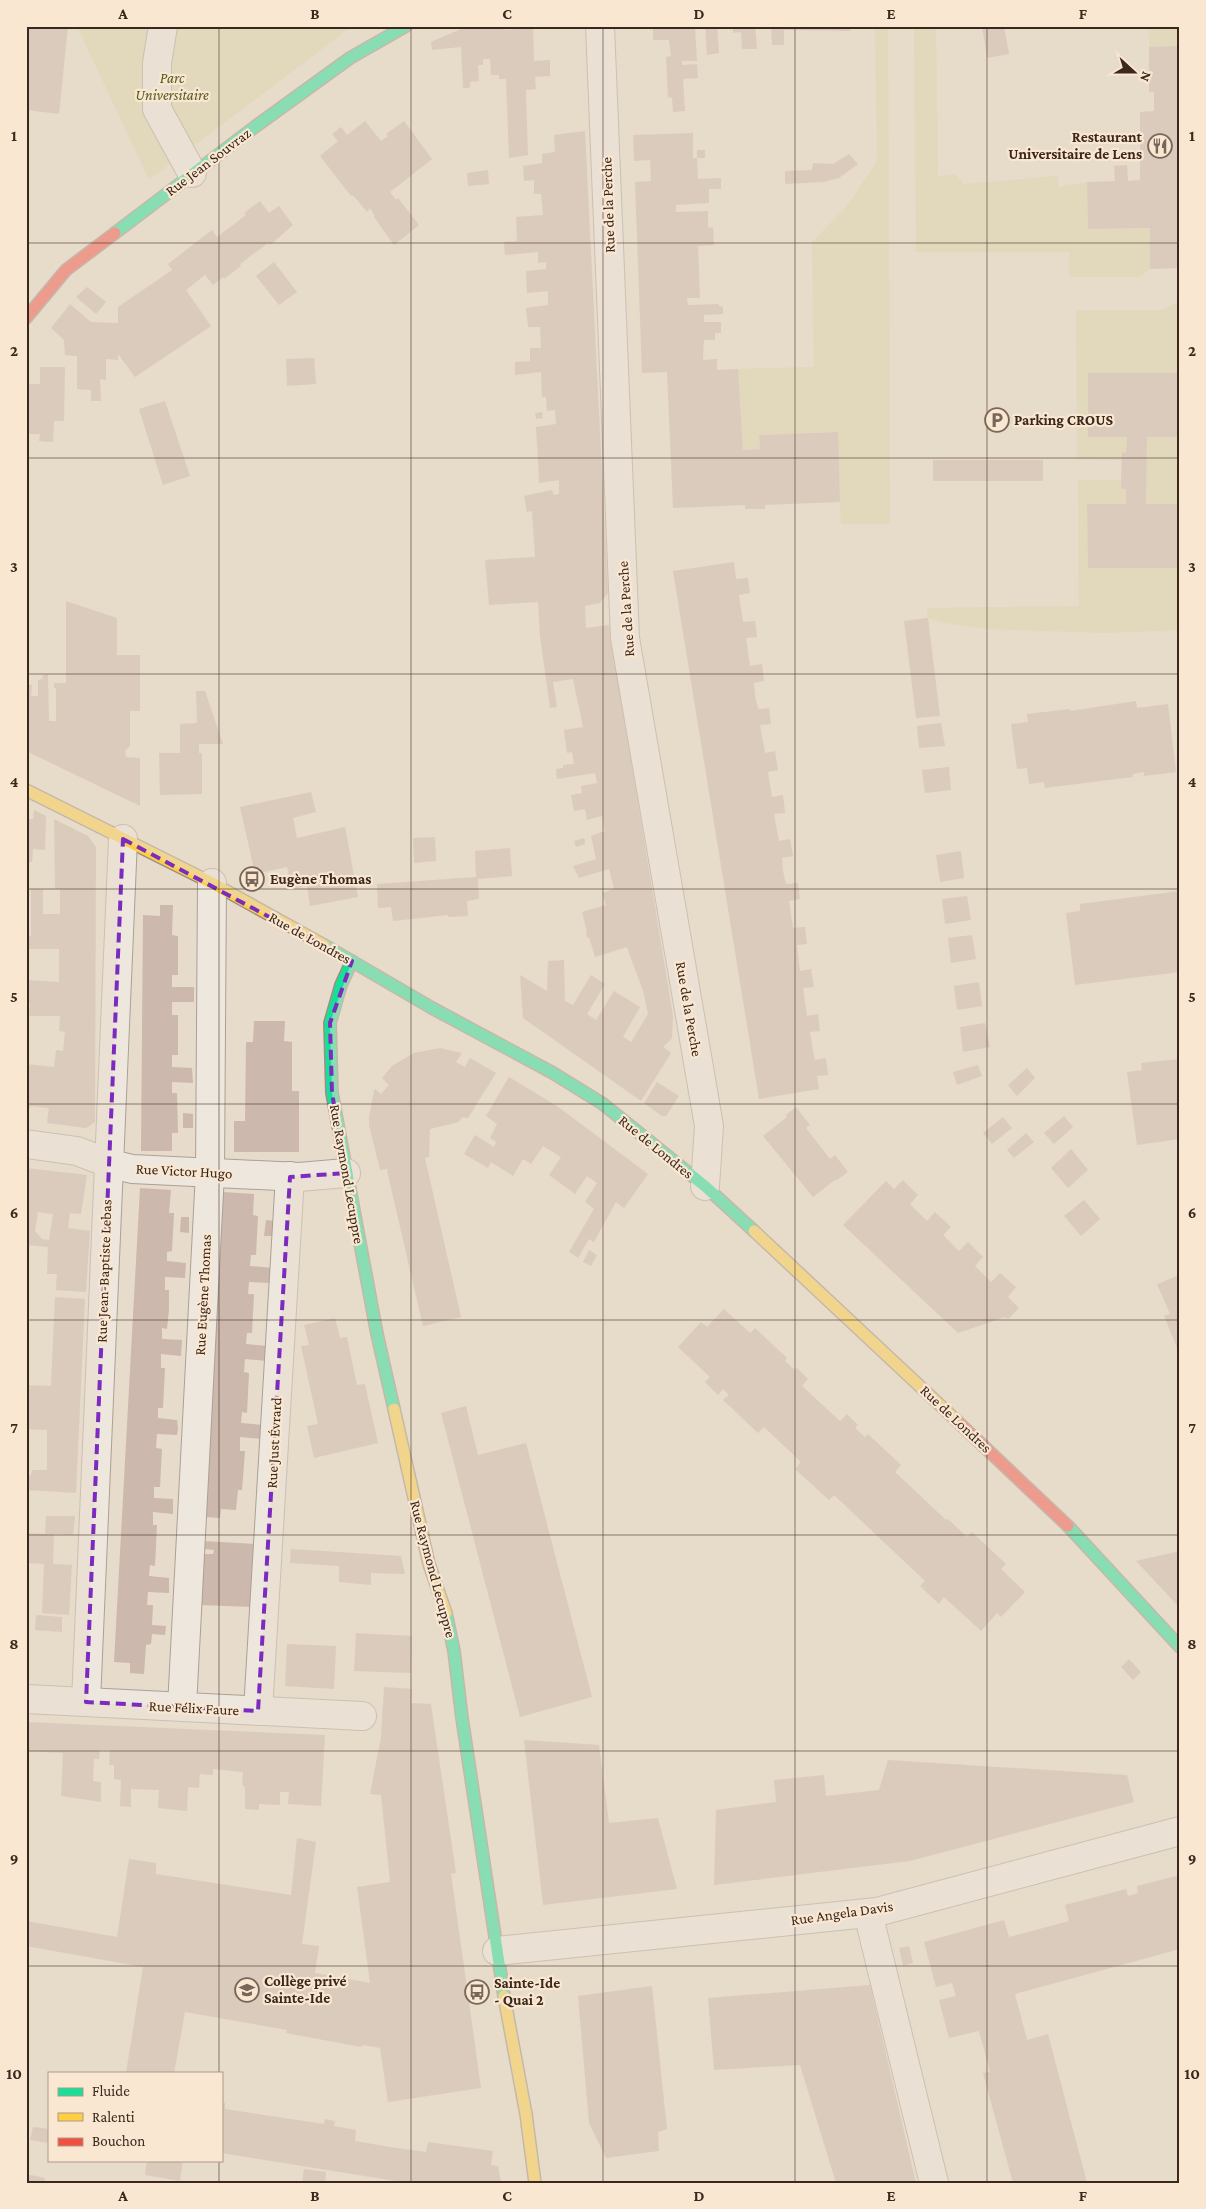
<svg xmlns="http://www.w3.org/2000/svg" width="1206" height="2209" viewBox="0 0 1206 2209" font-family="'Crimson Pro',serif">
  <rect width="100%" height="100%" fill="#e7dbcb"/>
  <g fill="#dbd5ac">
    <path d="M77,26H352L149,180Z"/>
    <path d="M875,26H888L890,524H841L837,432L759,435L760,449L743,450L738,369L814,367L812,242L848,205L877,161Z"/>
    <path d="M914,26H934L936,35L938,176L955,174L964,184L1058,176L1059,187L1087,182L1088,229L1150,228V269L1139,277H1069V252H916Z"/>
    <path d="M1149,26H1180V46L1149,47Z"/>
    <path d="M1180,301V373H1088V436L1127,437L1126,453L1122,452V460L1077,459L1076,310H1162Z"/>
    <path d="M1147,437H1180V504H1146Z"/>
    <path d="M1078,480H1121V489H1126V504H1087L1088,568H1180V630L1106,633L989,629L945,623L928,618L927,608L1079,606Z"/>
  </g>
  <g fill="#ccb8ac" fill-rule="evenodd">
    <path d="M26,26H68L59,114L26,110Z"/>
    <path d="M468,26H504V30L533,28L534,61L550,60V76L535,77L536,89L526,90L528,155L509,158L506,79H499V75H491L490,59H483V65H478L479,81L470,82V88H463L461,47L432,50L431,42Z"/>
    <path d="M653,26H695L697,61H682V65L697,64L698,78L683,79L685,111L673,112L672,98L668,97L666,57L671,56L669,40H653Z"/>
    <path d="M705,26H717L719,53L707,55Z"/>
    <path d="M733,26H755L757,49H742L741,32L733,33Z"/>
    <path d="M771,26H850V31L784,30V45H772Z"/>
    <path d="M982,26H1004L1009,54L987,58Z"/>
    <path d="M1180,46V268L1150,269V228L1088,229L1087,182L1115,181L1114,166L1127,165L1128,181L1140,180V112L1154,111V92H1149V47Z"/>
    <path d="M365,121L381,141L388,136L386,134L404,121L432,159L390,192L396,200L398,198L419,225L394,245L374,217L375,216L370,208L367,212L353,195L351,196L320,156L338,141L332,134L341,127L347,135Z"/>
    <path d="M585,131L608,593L600,603L585,606L586,628L609,625L673,1016L672,1038L663,1047L671,1053L641,1101L523,1018L520,975L547,991L548,961L564,960L565,1001L573,1005L591,975L605,984L587,1014L596,1020L614,991L640,1007L623,1037L631,1042L648,1014L644,994L627,947L595,957L589,937L587,938L586,932H587L582,912L606,905L602,893L614,889L609,869L579,878L573,866L596,859L591,836L605,831L602,816L587,820L585,809L574,811L571,795L582,793L581,786L597,783L595,773L557,779L556,769L563,768V765L574,764L572,752L567,753L564,730L583,727L573,679L553,682L557,707L550,708L540,636L538,602L489,605L485,560L535,557L532,511L527,512L524,496L552,490L554,495L559,494V480L539,483L538,458L536,427L556,424L555,410L547,411L546,397H542L541,372L515,375V362L530,361V348H541L540,327H528L526,308L548,305V291L527,293L526,271L546,269V262L538,263V252L505,255L504,242L517,241L516,217L543,215L541,194H534V180L524,181L523,166L542,163V154L555,152L554,135Z"/>
    <path d="M693,133V158H697L698,179L721,178V189H709V203L676,205V212L708,211V228L713,227L714,245L698,246L700,298H687L688,305L719,304V306L723,307V314L704,315V322H721V333H715V340H704L703,360L717,359V370L738,369L743,450L760,449L759,435L838,432L840,502L765,505V509H745V505L673,508L667,372L642,373L635,182L651,181L650,160L634,161L633,135Z"/>
    <rect x="697" y="150" width="8" height="8"/>
    <path d="M849,154L858,164L839,178L823,182L785,184V171L812,170L813,163L833,164Z"/>
    <path d="M488,170L489,184L468,186L467,173Z"/>
    <path d="M260,201L269,213L279,206L293,225L270,245L268,243L240,264L241,266L224,279L223,277L213,285L205,275L186,290L211,326L135,377L118,354V360L106,359V380L100,379L101,401H91V390L77,389V356L65,355L64,340L51,328L70,304L91,322L118,323V307L172,270L168,264L212,230L217,237L246,215L244,213Z"/>
    <path d="M274,262L297,292L279,305L256,276Z"/>
    <path d="M87,287L106,302L96,314L76,297Z"/>
    <path d="M314,358L316,384L287,386L286,359Z"/>
    <path d="M40,367H65L64,421H54L53,442L39,441L40,434H26V384H40Z"/>
    <path d="M1088,373H1180V437H1147L1146,504H1180V568H1088L1087,504H1126V489H1121V480L1122,452L1126,453L1127,437H1088Z"/>
    <path d="M165,401L190,476L163,485L139,409Z"/>
    <path d="M542,412L543,418L536,419L535,413Z"/>
    <rect x="933" y="460" width="110" height="21"/>
    <path d="M734,562L736,579L748,578L750,593L739,595L743,622L755,621L757,637L746,638L750,666L762,664L764,681L754,683L755,695L758,709L769,708L771,724L760,725L765,753L775,751L778,770L768,772L772,797L783,795L785,813L774,814L779,841L790,839L793,856L782,858L783,871L786,884L798,883L800,899L789,901L793,928L805,927L807,944L797,945L800,971L811,969L814,987L803,988L807,1016L818,1014L820,1031L810,1032L812,1045L815,1060L826,1058L828,1075L817,1076L819,1089L759,1099L673,571Z"/>
    <path d="M66,601L117,618V655H140V711H130V746L125,751L126,757L140,758V806L26,751V684L32,685L31,696H38V680L42,679L43,675L48,674L49,721H56V688H54V683H66Z"/>
    <path d="M928,618L940,716L916,718L904,621Z"/>
    <path d="M196,691H205L223,744H199V753H202V794L160,795L159,753H180V724L197,723Z"/>
    <path d="M1136,701L1137,708L1168,704L1176,772L1144,776V772L1133,774V777L1045,788L1044,782L1029,784L1027,768L1017,769L1011,724L1028,722L1027,714L1070,709V711Z"/>
    <path d="M941,723L945,746L919,748L917,726Z"/>
    <path d="M949,767L951,790L925,793L922,770Z"/>
    <path d="M311,792L316,812L293,818L297,838L345,827L358,897L310,906L307,886L292,889L287,867L255,874L240,807Z"/>
    <path d="M34,810L46,816L45,850L33,849L32,862H26V819H33Z"/>
    <path d="M54,819L88,836L96,847L95,1122L86,1128L47,1123L49,1108L31,1106L29,1109H26V1064L54,1067L56,1050L63,1051L65,1032L59,1031L60,1016H29L30,1003H26V980L59,982V949H29V935L31,936V889H43V914H60V889H55Z"/>
    <path d="M435,837L436,861L414,863L413,838Z"/>
    <path d="M584,838L585,844L576,847L574,841Z"/>
    <path d="M510,848L512,876L478,879L479,899L467,901L468,916L448,917V915L393,921L391,907L378,908L377,884L476,877L475,851Z"/>
    <path d="M961,851L964,878L940,882L936,855Z"/>
    <path d="M1180,891V972L1075,985L1066,913L1080,911V904Z"/>
    <path d="M967,896L971,920L945,924L942,899Z"/>
    <path d="M160,905H173L172,935L178,936V975H172V987H194V1002H172V1015H178V1055H172V1067L192,1068L193,1083L172,1082V1093H177L178,1133H172V1151H141L143,915L160,916Z"/>
    <path d="M972,935L976,959L951,963L948,938Z"/>
    <path d="M979,982L982,1006L957,1010L954,986Z"/>
    <path d="M254,1021H285L284,1041L292,1042V1091H299V1152H234V1121H245L246,1042H253Z"/>
    <path d="M985,1023L990,1047L963,1052L960,1027Z"/>
    <path d="M440,1048L462,1053L456,1062L465,1067L470,1058L496,1073L468,1118L462,1117L459,1122L430,1129L429,1157L425,1158L461,1317L423,1326L388,1175L387,1169L380,1170L369,1125V1116L374,1091L375,1089L381,1094L389,1085L382,1078L392,1066L414,1053Z"/>
    <path d="M1180,1059V1139L1137,1145L1127,1072L1142,1070L1141,1063Z"/>
    <path d="M978,1065L982,1076L957,1085L953,1072Z"/>
    <path d="M1027,1068L1035,1078L1017,1096L1008,1085Z"/>
    <path d="M509,1077L557,1106L648,1174L624,1208L616,1202L594,1242L589,1239L578,1258L569,1252L594,1209L585,1202L597,1183L587,1176L575,1194L549,1175L561,1157L543,1146L531,1164L523,1159L513,1176L491,1162L488,1168L464,1154L475,1135L494,1147L496,1142L490,1138L497,1124L486,1116Z"/>
    <path d="M657,1082L679,1096L666,1116H662L644,1103Z"/>
    <path d="M796,1107L810,1125L806,1128L830,1159L835,1155L848,1172L837,1180L836,1179L813,1197L763,1136L787,1117L786,1115Z"/>
    <path d="M183,1113L193,1114V1128H183Z"/>
    <path d="M1064,1116L1073,1127L1054,1144L1044,1133Z"/>
    <path d="M1003,1117L1012,1128L992,1144L983,1133Z"/>
    <path d="M1026,1133L1034,1142L1014,1158L1007,1150Z"/>
    <path d="M1071,1149L1088,1170L1068,1188L1051,1168Z"/>
    <path d="M26,1168L87,1175L81,1214L70,1213L68,1228L90,1231L86,1292L56,1290L57,1274H47L48,1247L26,1245ZM38,1212L53,1214L49,1240L42,1239L35,1231Z"/>
    <path d="M903,1180L918,1195L910,1204L927,1221L935,1212L951,1227L943,1235L959,1251L968,1242L983,1257L975,1266L991,1282L1000,1273L1016,1287L1008,1297L1019,1308L1008,1319L1005,1317L958,1333L843,1225L886,1181L894,1189Z"/>
    <path d="M140,1188L171,1190L169,1213H174L172,1251L167,1252V1261L186,1263L185,1278L165,1277V1290H169V1309L167,1329L162,1328V1339L182,1340L181,1356L161,1354V1368H165L163,1408H158V1418L177,1420L178,1428L177,1435L157,1434L156,1448L162,1449L160,1487H154V1498L173,1499V1514L153,1512V1525H157L155,1566L150,1565L149,1576L169,1578V1593L148,1592L147,1605H153L152,1625L166,1626L165,1635L152,1634L151,1644L146,1645L144,1674L130,1673V1663L114,1662Z"/>
    <path d="M223,1192L254,1194L253,1215L258,1216L256,1255H251L250,1266L273,1268L272,1283L249,1282L248,1294H254L252,1333H247L246,1344L268,1346L267,1361L245,1359L244,1372L249,1373L247,1413L242,1412L241,1423L264,1425L263,1439L240,1437V1451H245L242,1490H238L236,1510L221,1509L220,1518L205,1517Z"/>
    <path d="M1084,1200L1100,1219L1081,1236L1064,1216Z"/>
    <path d="M181,1217H189V1233L180,1232Z"/>
    <path d="M266,1220L275,1221L274,1236H264Z"/>
    <path d="M589,1250L597,1255L591,1266L583,1262Z"/>
    <path d="M1180,1275V1355L1164,1316L1170,1314L1157,1284Z"/>
    <path d="M55,1297L85,1299L76,1493L26,1490V1475H31L32,1470H47V1430L26,1429V1385L51,1386Z"/>
    <path d="M724,1309L750,1333L755,1328L787,1358L785,1361L795,1370L797,1368L808,1379L802,1386L840,1421L847,1414L858,1425L855,1428L865,1437L868,1434L901,1465L895,1472L946,1520L948,1519L967,1537L972,1532L1006,1564L1001,1569L1025,1592L1001,1617L997,1613L981,1631L944,1597L939,1604L920,1586L925,1581L834,1495L829,1500L795,1469L801,1462L764,1427L758,1433L723,1400L729,1395L723,1389L718,1395L705,1382L710,1377L678,1347L701,1322L707,1327Z"/>
    <path d="M335,1318L340,1338L347,1337L357,1385L365,1384L378,1443L314,1458L307,1426L318,1424L301,1346L309,1345L304,1325Z"/>
    <path d="M466,1406L478,1455L526,1443L592,1697L520,1717L441,1413Z"/>
    <path d="M46,1516H75L73,1535L54,1534L53,1564L72,1565L69,1615L42,1613L44,1564L26,1563V1533L45,1534Z"/>
    <path d="M203,1541L257,1544L254,1607L200,1605L202,1554H213L214,1550L203,1549Z"/>
    <path d="M291,1549L401,1556L405,1574L371,1573V1585L339,1582V1566L290,1563Z"/>
    <path d="M1180,1551V1608L1136,1561Z"/>
    <path d="M36,1615L62,1617V1632L35,1630Z"/>
    <path d="M356,1633L412,1636L411,1673L354,1671Z"/>
    <path d="M287,1644L336,1646L334,1689L285,1686Z"/>
    <path d="M1129,1659L1141,1672L1133,1680L1121,1667Z"/>
    <path d="M384,1687L412,1689L411,1703L431,1704L456,1873L451,1874L481,2088L388,2102L380,2048L363,2045L361,2047L286,2033L287,2030L185,2012L174,2073H126L143,1967L26,1946V1921L117,1937L129,1859L156,1863V1874L291,1895L297,1838L316,1842L302,1944L319,1946L315,1973L370,1983L357,1887L390,1882L381,1795L370,1794L381,1737Z"/>
    <path d="M26,1722L325,1735L321,1806L288,1804L289,1792H280V1805L259,1804V1810L245,1809V1787L242,1785L243,1772L213,1769V1775L200,1774L199,1788L188,1787L187,1811L158,1808L159,1790L131,1789V1807L120,1806L121,1780L114,1779V1765H109L110,1750H100L99,1759H94L93,1781L101,1782V1802L61,1796L63,1753L26,1751Z"/>
    <path d="M524,1740L599,1745L609,1823L658,1818L677,1889L543,1905Z"/>
    <path d="M888,1760L1127,1775L1134,1802L910,1861L714,1885L716,1810L776,1802L774,1780L824,1775L826,1796L879,1790Z"/>
    <path d="M1180,1875V1949L1015,1994L1027,2040L1048,2034L1087,2183H1013L983,2073L990,2072L979,2031L949,2038L939,2000L956,1996L952,1983L936,1987L924,1942L1004,1920L1009,1937L1069,1921L1065,1905L1126,1889L1128,1896L1138,1893L1137,1886Z"/>
    <path d="M909,1946L913,1963L903,1966L899,1948Z"/>
    <path d="M870,1985L916,2183H836L800,2065L714,2070L708,1998Z"/>
    <path d="M652,1986L667,2129L658,2132L659,2151L606,2158L589,2123L578,1996Z"/>
    <path d="M221,2102L225,2103V2109L324,2124L325,2119L335,2121L334,2126L356,2130L355,2141L390,2147L426,2152L428,2142L493,2151L491,2165L498,2166L501,2183H408L221,2153Z"/>
    <path d="M33,2127L49,2129V2143L30,2140Z"/>
    <path d="M147,2160H183L180,2181L145,2175Z"/>
    <path d="M304,2169L326,2172L325,2183H302Z"/>
    <path d="M26,2174L45,2178L44,2183H26Z"/>
  </g>
  <g fill="none" stroke-linecap="round" stroke-linejoin="round">
    <g stroke="#aca095" stroke-width="30">
      <g id="street">
        <path d="M163,26L157,63V109L192,173"/>
        <path d="M600,26L625,638L709,1126L705,1186"/>
        <path d="M26,1144L77,1151L108,1163L132,1169L299,1177L346,1173"/>
        <path d="M26,1699L362,1716"/>
        <path d="M86,1702L123,839"/>
        <path d="M182,1707L210,1173L212,883"/>
        <path d="M258,1711L290,1176"/>
        <path d="M868,1913L934,2183"/>
        <path d="M497,1951L877,1912L1180,1831"/>
      </g>
    </g>
    <g stroke="#9b8f85" stroke-width="14">
      <g id="fast">
        <path d="M115,233L256,126L350,58L406,26"/>
        <path d="M324,945L432,1008L553,1073L603,1104L706,1187L754,1231"/>
        <path d="M352,961L341,985L330,1023L332,1093L377,1334L394,1409"/>
        <path d="M1068,1526L1180,1647"/>
        <path d="M446,1613L454,1651L462,1718L504,1996"/>
      </g>
    </g>
    <g stroke="#9b8f85" stroke-width="14">
      <g id="slow">
        <path d="M26,790L212,883L324,945"/>
        <path d="M754,1231L957,1421"/>
        <path d="M394,1409L429,1564L446,1613"/>
        <path d="M504,1996L526,2114L535,2183"/>
      </g>
    </g>
    <g stroke="#9b8f85" stroke-width="14">
      <g id="jam">
        <path d="M26,318L66,270L115,233"/>
        <path d="M957,1421L1068,1526"/>
      </g>
    </g>
    <use href="#street" stroke="#eee7de" stroke-width="28"/>
    <use href="#fast" stroke="#16e098" stroke-width="11"/>
    <use href="#slow" stroke="#ffcf43" stroke-width="11"/>
    <use href="#jam" stroke="#f24e42" stroke-width="11"/>
  </g>
  <path d="M0 0H1206V2209H0ZM123,839L352,961L330,1023L332,1093L346,1173L290,1177L258,1711L86,1702Z" fill="#e7dbcb" fill-opacity=".55" fill-rule="evenodd"/>
  <path fill="none" stroke="#7b2cbf" stroke-width="4" stroke-dasharray="10 6" stroke-linejoin="round" d="M123,839L352,961L330,1023L332,1093L346,1173L290,1177L258,1711L86,1702Z"/>
  <path fill="none" stroke="#3c271c" stroke-width="1" stroke-opacity="0.55" d="M219,26V2073M411,26V2183M603,26V2183M795,26V2183M987,26V2183M26,243H1180M26,458H1180M26,674H1180M26,889H1180M26,1104H1180M26,1320H1180M26,1535H1180M26,1751H1180M26,1966H1180M219,2160V2183"/>
  <defs>
    <g id="restaurant-ring" transform="scale(1.25)"><circle r="9.5" fill="#f9e7d1" stroke="#786659" stroke-width="1.5"/><path d="M-5-6h1v4h1v-4h1v4h1v-4h1v5L-1.5 .5V6h-2V.5L-5-1ZM5-6V6H3V1.5H1.5Q1.5-4 5-6Z" fill="#786659"/></g>
    <g id="parking-ring" transform="scale(1.25)"><circle r="9.5" fill="#f9e7d1" stroke="#786659" stroke-width="1.5"/><path d="M-3.5-5.5H1a3.5 3.5 0 0 1 0 7H-1V5.5H-3.5ZM-1-3.4V-.6H.8a1.4 1.4 0 0 0 0-2.8Z" fill="#786659"/></g>
    <g id="bus-ring" transform="scale(1.25)"><circle r="9.5" fill="#f9e7d1" stroke="#786659" stroke-width="1.5"/><path d="M-5-6H5V4H4V6H2V4H-2V6H-4V4H-5ZM-3.5-4V0h7V-4ZM-3.5 1.2v1.5H-2V1.2ZM2 1.2v1.5H3.5V1.2Z" fill="#786659"/></g>
    <g id="school-ring" transform="scale(1.25)"><circle r="9.5" fill="#f9e7d1" stroke="#786659" stroke-width="1.5"/><path d="M0-5L7-2L0 1L-7-2ZM-4 1L0 2.5L4 1V4Q0 6-4 4Z" fill="#786659"/></g>
  </defs>
  <g fill-rule="evenodd">
    <use href="#restaurant-ring" x="1160" y="146"/>
    <use href="#parking-ring" x="997" y="420"/>
    <use href="#bus-ring" x="252" y="879"/>
    <use href="#school-ring" x="247" y="1990"/>
    <use href="#bus-ring" x="477" y="1992"/>
  </g>
  <g text-anchor="middle" stroke-width="4.5" stroke-linejoin="round" paint-order="stroke">
    <g font-size="15" font-style="italic" fill="#545a20" stroke="#f9e7d1">
      <text x="172" y="83">Parc<tspan x="172" dy="17">Universitaire</tspan></text>
    </g>
    <g font-size="15" font-weight="bold" fill="#3c271c" stroke="#f9e7d1" text-anchor="start">
      <text x="1142" y="142" text-anchor="end">Restaurant<tspan x="1142" dy="17">Universitaire de Lens</tspan></text>
      <text x="1014" y="425">Parking CROUS</text>
      <text x="270" y="884">Eugène Thomas</text>
      <text x="264" y="1986">Collège privé<tspan x="264" dy="17">Sainte-Ide</tspan></text>
      <text x="494" y="1988">Sainte-Ide<tspan x="494" dy="17">- Quai 2</tspan></text>
    </g>
    <g font-size="15" fill="#3c271c" stroke="#f9e7d1">
      <text transform="translate(208 162) rotate(-37)" y="5">Rue Jean Souvraz</text>
      <text transform="translate(608 205) rotate(-92)" y="5">Rue de la Perche</text>
      <text transform="translate(626 609) rotate(-94)" y="5">Rue de la Perche</text>
      <text transform="translate(310 938) rotate(29)" y="5">Rue de Londres</text>
      <text transform="translate(689 1009) rotate(80)" y="5">Rue de la Perche</text>
      <text transform="translate(656 1147) rotate(39)" y="5">Rue de Londres</text>
      <text transform="translate(184 1171) rotate(3)" y="5">Rue Victor Hugo</text>
      <text transform="translate(347 1174) rotate(80)" y="5">Rue Raymond Lecuppre</text>
      <text transform="translate(104 1271) rotate(-88)" y="5">Rue Jean-Baptiste Lebas</text>
      <text transform="translate(203 1295) rotate(-87)" y="5">Rue Eugène Thomas</text>
      <text transform="translate(956 1419) rotate(43)" y="5">Rue de Londres</text>
      <text transform="translate(274 1443) rotate(-87)" y="5">Rue Just Évrard</text>
      <text transform="translate(433 1569) rotate(75)" y="5">Rue Raymond Lecuppre</text>
      <text transform="translate(194 1708) rotate(3)" y="5">Rue Félix Faure</text>
      <text transform="translate(842 1913) rotate(-8)" y="5">Rue Angela Davis</text>
    </g>
  </g>
  <rect width="1206" height="2209" fill="none" stroke="#f9e7d1" stroke-width="55"/>
  <rect x="48" y="2072" width="175" height="90" fill="#f9e7d1" stroke="#ad9a89"/>
  <rect x="58" y="2088" width="25" height="8" fill="#16e098" stroke="#ad9a89"/>
  <text x="92" y="2096" font-size="15" fill="#3c271c">Fluide</text>
  <rect x="58" y="2113" width="25" height="8" fill="#ffcf43" stroke="#ad9a89"/>
  <text x="92" y="2122" font-size="15" fill="#3c271c">Ralenti</text>
  <rect x="58" y="2138" width="25" height="8" fill="#f24e42" stroke="#ad9a89"/>
  <text x="92" y="2146" font-size="15" fill="#3c271c">Bouchon</text>
  <g transform="translate(1134 72) rotate(111)" stroke="#f9e7d1" stroke-width="4" paint-order="stroke">
  <path d="M0-4L9 19L0 12L-9 19Z" fill="#3c271c"/>
  <text y="-8" font-size="14" font-weight="bold" text-anchor="middle" fill="#3c271c">N</text>
  </g>
  <rect x="28" y="28" width="1150" height="2154" fill="none" stroke="#3c271c" stroke-width="2"/>
  <g font-size="16" text-anchor="middle" font-weight="bold" fill="#3c271c">
    <text x="123" y="19">A</text>
    <text x="315" y="19">B</text>
    <text x="507" y="19">C</text>
    <text x="699" y="19">D</text>
    <text x="891" y="19">E</text>
    <text x="1083" y="19">F</text>
    <text x="14" y="141">1</text>
    <text x="1192" y="141">1</text>
    <text x="14" y="356">2</text>
    <text x="1192" y="356">2</text>
    <text x="14" y="572">3</text>
    <text x="1192" y="572">3</text>
    <text x="14" y="787">4</text>
    <text x="1192" y="787">4</text>
    <text x="14" y="1002">5</text>
    <text x="1192" y="1002">5</text>
    <text x="14" y="1218">6</text>
    <text x="1192" y="1218">6</text>
    <text x="14" y="1433">7</text>
    <text x="1192" y="1433">7</text>
    <text x="14" y="1649">8</text>
    <text x="1192" y="1649">8</text>
    <text x="14" y="1864">9</text>
    <text x="1192" y="1864">9</text>
    <text x="14" y="2079">10</text>
    <text x="1192" y="2079">10</text>
    <text x="123" y="2201">A</text>
    <text x="315" y="2201">B</text>
    <text x="507" y="2201">C</text>
    <text x="699" y="2201">D</text>
    <text x="891" y="2201">E</text>
    <text x="1083" y="2201">F</text>
  </g>
</svg>
